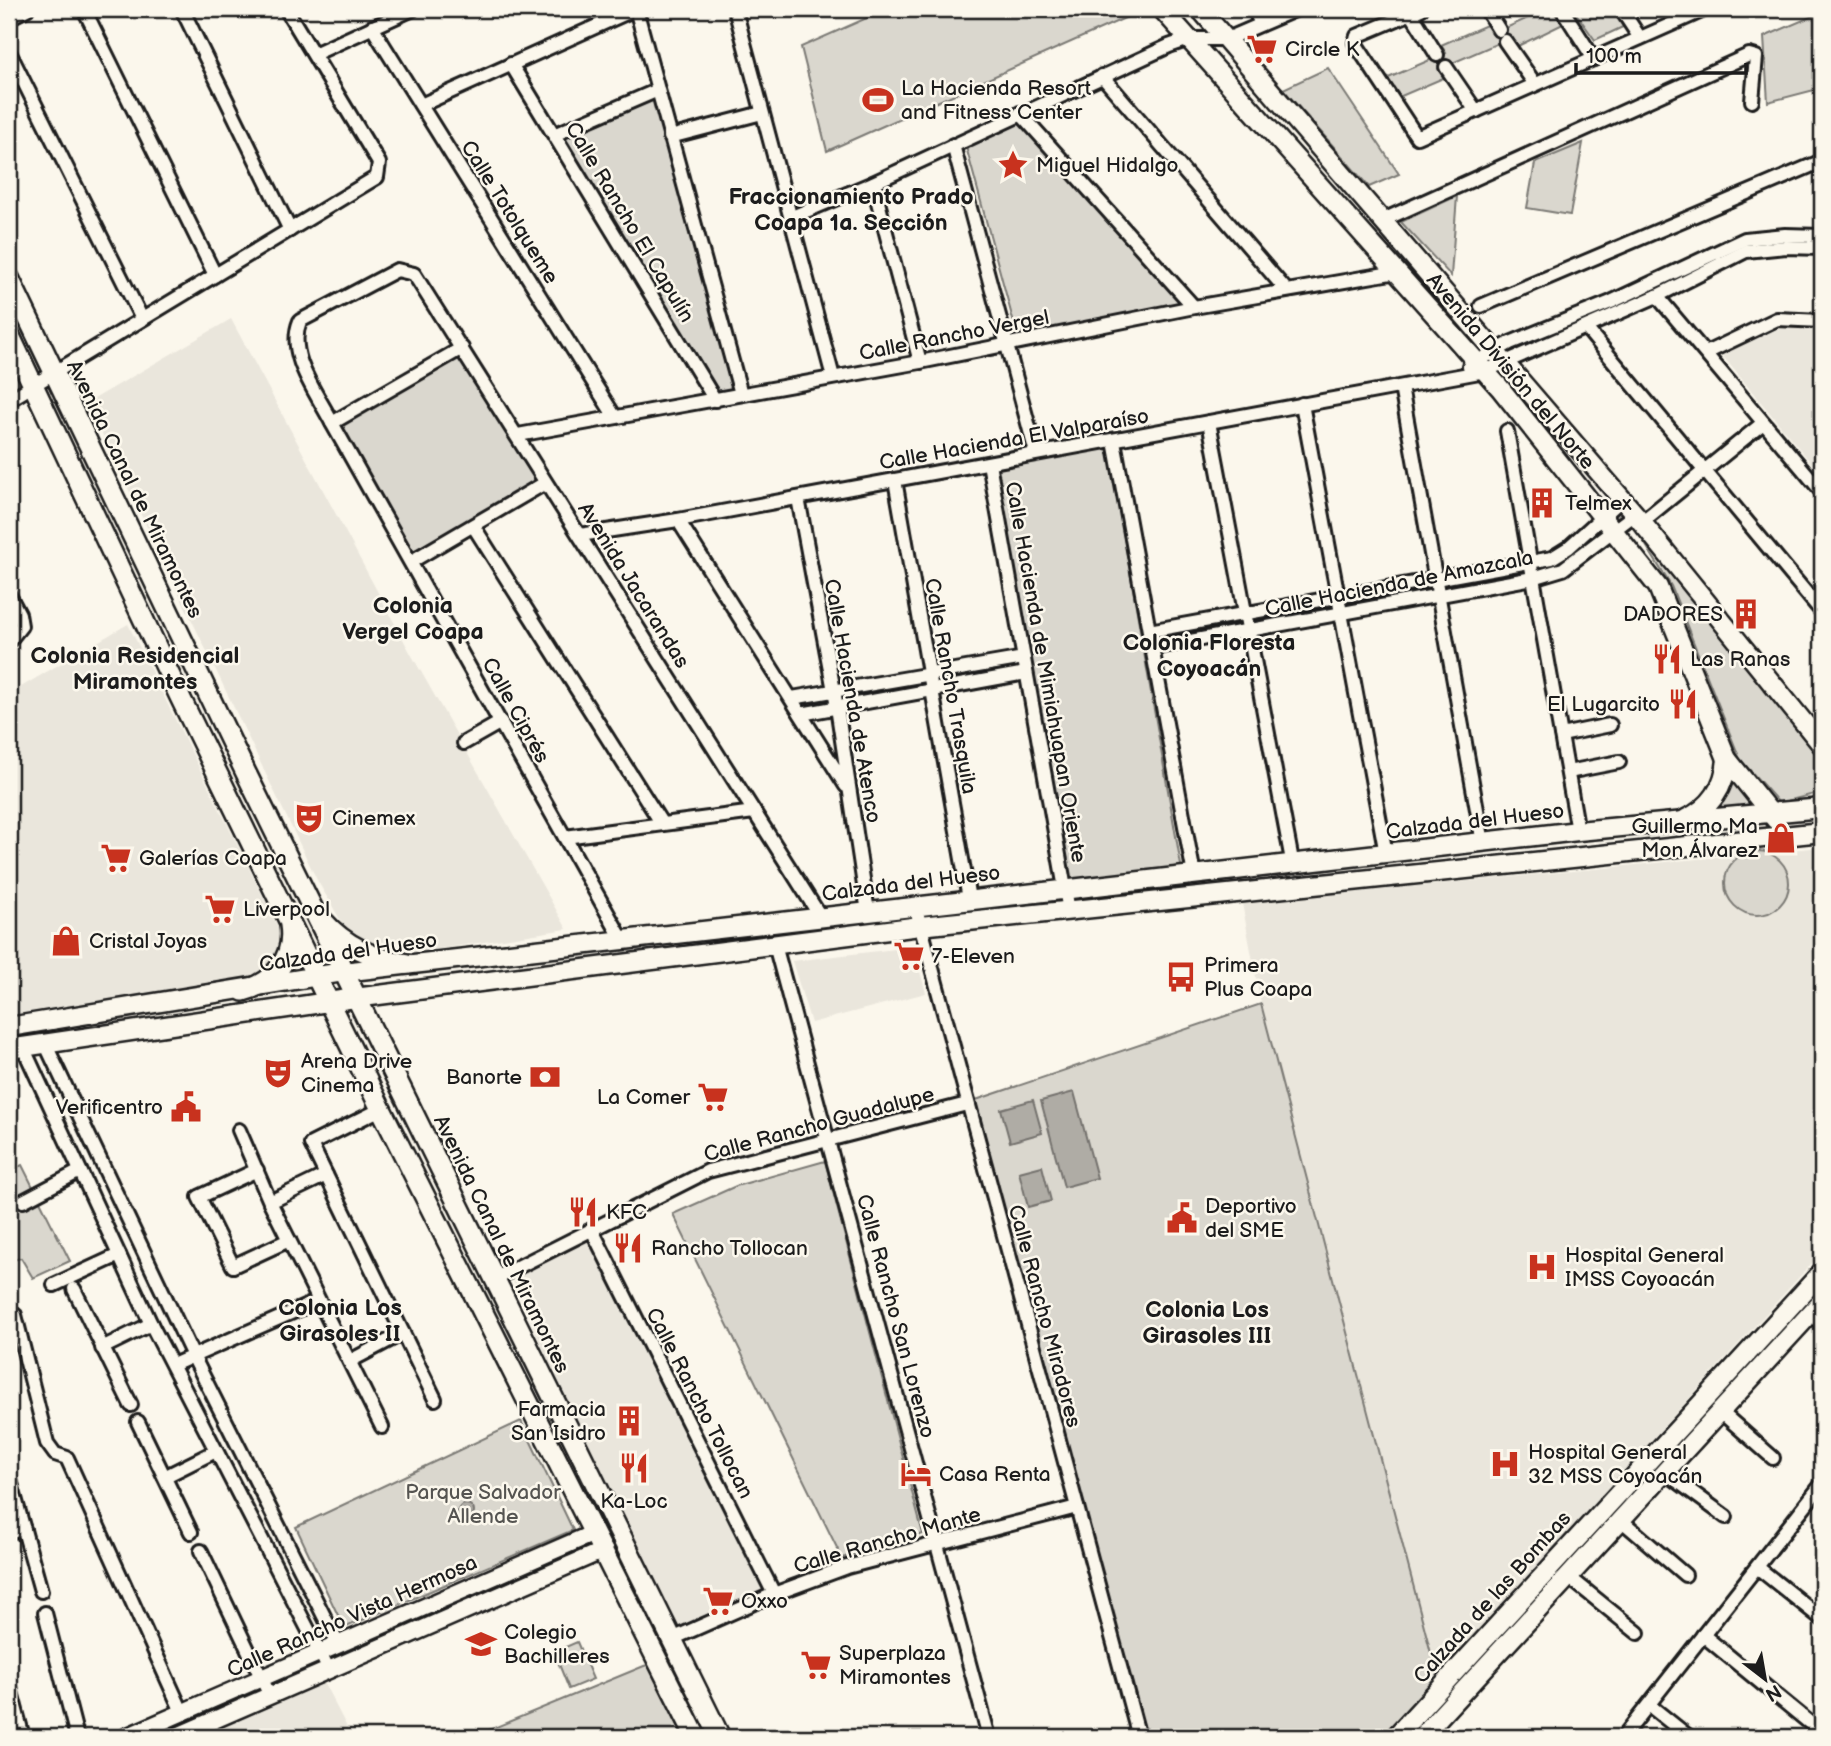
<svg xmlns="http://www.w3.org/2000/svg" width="1831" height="1746" viewBox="0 0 1831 1746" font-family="'Balsamiq Sans',sans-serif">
  <rect width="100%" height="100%" fill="#fbf7ec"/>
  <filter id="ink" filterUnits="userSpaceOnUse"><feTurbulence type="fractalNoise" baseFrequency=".0143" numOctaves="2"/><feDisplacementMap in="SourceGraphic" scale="14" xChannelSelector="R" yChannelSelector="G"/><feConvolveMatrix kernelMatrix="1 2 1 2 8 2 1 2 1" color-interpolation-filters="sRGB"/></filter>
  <g filter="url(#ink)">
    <g fill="#eae6dc">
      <path d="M231,319L411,654L567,929L401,955L378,951L348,933L317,880L87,403Z"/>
      <path d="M1793,323L1822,325V476L1720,353Z"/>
      <path d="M128,624L284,939L278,963L251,982L9,1017V694Z"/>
      <path d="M1822,847V1252L1437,1676L1261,1004L1242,903Z"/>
      <path d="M913,947L926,993L811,1023L792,961Z"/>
      <path d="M598,1229L771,1596L673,1639L509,1272Z"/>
      <path d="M324,1683L352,1737H197Z"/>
    </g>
    <g fill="#dad7ce" stroke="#7b7a75" stroke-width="2">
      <path d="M887,9H1145L827,151L801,47Z"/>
      <path d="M1548,9H1557L1565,23L1518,46L1512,37L1443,67L1448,76L1399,97L1386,79L1446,53L1441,45L1491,23L1497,32Z"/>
      <path d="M1573,9H1616L1627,25L1595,40Z"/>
      <path d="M1822,12V88L1768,102L1764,37Z"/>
      <path d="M1328,68L1399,174L1369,187L1283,89Z"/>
      <path d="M656,92L737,389L713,395L560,136Z"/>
      <path d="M1020,120L1187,303L1019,342L965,143Z"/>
      <path d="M1583,143L1570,215L1527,208L1535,163Z"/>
      <path d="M1457,196L1451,276L1401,222Z"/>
      <path d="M464,353L542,479L413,551L340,426Z"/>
      <path d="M1108,445L1182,871L1066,881L995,467Z"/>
      <path d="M1639,534L1822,759V792L1779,803L1740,759L1671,586Z"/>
      <path d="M1733,781L1752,804L1705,811Z"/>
      <circle cx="1757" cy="883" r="32"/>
      <path d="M1261,1004L1437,1676L1443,1684L1390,1737H1146L970,1102Z"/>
      <path d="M825,1161L923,1534L842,1558L673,1214L736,1186Z"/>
      <path d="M22,1165L70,1261L33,1278L21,1258L9,1261V1171Z"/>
      <path d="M521,1421L573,1530L344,1628L296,1527Z"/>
      <path d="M577,1642L593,1679L569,1689L554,1652Z"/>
      <path d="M648,1665L684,1737H472L644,1666Z"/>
    </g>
    <g fill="#afaca5" stroke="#74726e" stroke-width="2">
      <path d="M1074,1092L1097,1178L1064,1187L1041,1101Z"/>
      <path d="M1033,1100L1042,1133L1010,1142L1001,1109Z"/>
      <path d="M1042,1166L1051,1201L1028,1207L1019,1172Z"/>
      <circle cx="466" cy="1512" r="8"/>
    </g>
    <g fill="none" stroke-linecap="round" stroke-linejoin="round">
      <g stroke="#1c1c1c" stroke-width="18">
        <g id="minor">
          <path d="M84,9L215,275"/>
          <path d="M182,9L290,230"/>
          <path d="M636,9L741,394"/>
          <path d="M735,9L833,377"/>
          <path d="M1254,9L1261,24"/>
          <path d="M1421,9L1357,36L1355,43L1417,137L1706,9"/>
          <path d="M1486,9L1499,30"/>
          <path d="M1562,9L1594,59"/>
          <path d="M1621,9L1640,38"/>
          <path d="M1411,13L1437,55"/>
          <path d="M9,18L27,9"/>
          <path d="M372,27L615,417"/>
          <path d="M1505,41L1535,84"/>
          <path d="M9,52L142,319"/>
          <path d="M314,54L413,9"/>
          <path d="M511,64L715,400"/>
          <path d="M1446,67L1476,111"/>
          <path d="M1102,76L1286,290"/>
          <path d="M421,105L635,9"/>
          <path d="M1020,113L1194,307"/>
          <path d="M556,134L658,90"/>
          <path d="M670,137L762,113"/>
          <path d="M953,145L1036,453"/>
          <path d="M873,183L920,362"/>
          <path d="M792,217L873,183L1169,46L1189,39H1227L1297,9"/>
          <path d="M1381,221L1749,55L1756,57L1752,101"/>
          <path d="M1657,296L1822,492"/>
          <path d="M1481,306L1822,161"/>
          <path d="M1586,328L1822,612"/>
          <path d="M1706,353L1777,319L1822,321"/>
          <path d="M1469,366L1510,343L1611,302L1745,239L1785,235L1822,236"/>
          <path d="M1401,387L1483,843"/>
          <path d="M9,400L377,177L379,163L286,9"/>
          <path d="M1302,404L1386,854"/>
          <path d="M1209,422L1293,866"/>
          <path d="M332,423L462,348"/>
          <path d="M1507,431L1578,831"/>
          <path d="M518,435L920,362L1194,307L1397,272"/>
          <path d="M1114,441L1194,875"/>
          <path d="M989,463L1069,911"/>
          <path d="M895,480L969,899"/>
          <path d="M798,498L837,707L868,912"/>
          <path d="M1649,516L1763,423"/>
          <path d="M678,520L846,786"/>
          <path d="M474,527L662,824"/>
          <path d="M580,535L678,520L1485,371L1657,296L1746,251L1786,247L1822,248"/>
          <path d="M412,561L545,483"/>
          <path d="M9,595L19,614L21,626L9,641"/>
          <path d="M1149,631L1552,558L1568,548L1622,499"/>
          <path d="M1152,648L1533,578L1563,569L1635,514"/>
          <path d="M792,698L1024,658"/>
          <path d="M801,714L1026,673"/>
          <path d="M1561,735L1610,725"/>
          <path d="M464,743L501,722"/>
          <path d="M1568,772L1619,762"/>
          <path d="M565,837L754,812"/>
          <path d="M915,905L1139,1737"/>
          <path d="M622,939L332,423C317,393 286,355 300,321L397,270L414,274L820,916"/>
          <path d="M775,945L989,1737"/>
          <path d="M45,1043L193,1356L338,1644"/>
          <path d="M23,1047L151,1324L329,1670"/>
          <path d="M381,1109L311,1144L435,1399"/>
          <path d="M239,1130L270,1202L382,1427"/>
          <path d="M257,1170L199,1197L233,1266L289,1240"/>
          <path d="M23,1201L80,1171"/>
          <path d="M270,1202L326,1175"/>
          <path d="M592,1230L774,1594"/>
          <path d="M494,1279L708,1171L967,1104"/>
          <path d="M54,1285L119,1255"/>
          <path d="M74,1289L131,1405"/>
          <path d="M15,1315L47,1443L55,1454L67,1458L183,1714"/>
          <path d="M102,1348L151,1324"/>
          <path d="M350,1361L403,1333"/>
          <path d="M173,1365L318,1301"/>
          <path d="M1721,1412L1773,1458"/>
          <path d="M138,1422L191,1532"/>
          <path d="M1665,1472L1726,1517"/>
          <path d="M166,1476L216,1451"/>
          <path d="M10,1480L41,1591"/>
          <path d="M1621,1520L1685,1575"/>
          <path d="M9,1532L24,1529"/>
          <path d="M201,1551L270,1696"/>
          <path d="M1757,1567L1822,1619"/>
          <path d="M1569,1577L1638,1633"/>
          <path d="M45,1613L77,1737"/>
          <path d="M1703,1635L1822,1733"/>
          <path d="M672,1639L774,1594L847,1567L1077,1507"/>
          <path d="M9,1684L23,1737"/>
          <path d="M1649,1705L1689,1737"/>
          <path d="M1623,1737L1822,1484"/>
        </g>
      </g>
      <g stroke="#1c1c1c" stroke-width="21">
        <g id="tertiary">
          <path d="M126,1737L594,1533"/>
          <path d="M175,1737L604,1550"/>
        </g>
      </g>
      <g stroke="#1c1c1c" stroke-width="23">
        <g id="secondary">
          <path d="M1162,9L1500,388L1658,587L1727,759L1776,820"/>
          <path d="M1200,9L1635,514L1822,745"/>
          <path d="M1686,819C1712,807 1725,786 1727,759"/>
          <path d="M9,1027L343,972L1578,831L1822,808"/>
          <path d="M9,1049L355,998L920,926L1822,832"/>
          <path d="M1395,1737L1822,1272"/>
          <path d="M1421,1737L1822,1301"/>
        </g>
      </g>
      <g stroke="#1c1c1c" stroke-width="24">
        <g id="primary">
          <path d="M9,278L246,773L720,1737"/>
          <path d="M9,334L180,697L381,1109L696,1737"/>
          <path d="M323,921C346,947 374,959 407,964"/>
          <path d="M243,991C274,983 295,958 290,925"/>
        </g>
      </g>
      <use href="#minor" stroke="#fbf7ec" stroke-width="12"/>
      <use href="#tertiary" stroke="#fbf7ec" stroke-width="16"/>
      <use href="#secondary" stroke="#fbf7ec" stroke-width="18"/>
      <use href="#primary" stroke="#fbf7ec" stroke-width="19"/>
    </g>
  </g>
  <defs>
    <g id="supermarket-bare" transform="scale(2.415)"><path d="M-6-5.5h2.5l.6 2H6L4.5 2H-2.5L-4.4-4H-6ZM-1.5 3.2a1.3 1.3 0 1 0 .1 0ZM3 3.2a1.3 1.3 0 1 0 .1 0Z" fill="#c8321e" stroke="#fbf7ec" stroke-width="2.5" paint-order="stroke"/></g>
    <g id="stadium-bare" transform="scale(2.415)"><path d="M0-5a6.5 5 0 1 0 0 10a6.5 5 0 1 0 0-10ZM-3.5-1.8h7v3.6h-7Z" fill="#c8321e" stroke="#fbf7ec" stroke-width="2.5" paint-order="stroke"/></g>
    <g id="sight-bare" transform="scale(2.415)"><path d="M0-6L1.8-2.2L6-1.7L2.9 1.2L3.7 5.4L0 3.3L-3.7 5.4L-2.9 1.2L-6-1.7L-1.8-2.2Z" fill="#c8321e" stroke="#fbf7ec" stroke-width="2.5" paint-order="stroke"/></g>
    <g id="building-bare" transform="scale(2.415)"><path d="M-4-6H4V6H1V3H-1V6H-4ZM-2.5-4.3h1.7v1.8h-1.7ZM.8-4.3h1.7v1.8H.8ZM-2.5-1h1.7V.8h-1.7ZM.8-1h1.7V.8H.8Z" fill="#c8321e" stroke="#fbf7ec" stroke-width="2.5" paint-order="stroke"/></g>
    <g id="restaurant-bare" transform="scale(2.415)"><path d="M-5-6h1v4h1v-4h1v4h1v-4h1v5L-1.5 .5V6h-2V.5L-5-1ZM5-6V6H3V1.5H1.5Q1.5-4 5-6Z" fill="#c8321e" stroke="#fbf7ec" stroke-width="2.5" paint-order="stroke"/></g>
    <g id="theatre-bare" transform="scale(2.415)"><path d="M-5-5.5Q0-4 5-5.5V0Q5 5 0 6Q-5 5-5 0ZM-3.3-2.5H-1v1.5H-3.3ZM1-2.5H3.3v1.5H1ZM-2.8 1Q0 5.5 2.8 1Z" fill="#c8321e" stroke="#fbf7ec" stroke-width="2.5" paint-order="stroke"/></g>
    <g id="shop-bare" transform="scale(2.415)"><path d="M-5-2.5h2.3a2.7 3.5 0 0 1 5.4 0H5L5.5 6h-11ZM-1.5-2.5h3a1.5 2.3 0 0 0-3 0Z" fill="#c8321e" stroke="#fbf7ec" stroke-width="2.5" paint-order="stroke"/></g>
    <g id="bus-bare" transform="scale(2.415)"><path d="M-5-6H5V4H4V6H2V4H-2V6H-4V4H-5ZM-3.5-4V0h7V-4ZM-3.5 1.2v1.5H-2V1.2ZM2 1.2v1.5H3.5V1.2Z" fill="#c8321e" stroke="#fbf7ec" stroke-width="2.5" paint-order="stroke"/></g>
    <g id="bank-bare" transform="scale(2.415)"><path d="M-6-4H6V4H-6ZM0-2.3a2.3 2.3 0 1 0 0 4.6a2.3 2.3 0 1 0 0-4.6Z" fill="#c8321e" stroke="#fbf7ec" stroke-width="2.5" paint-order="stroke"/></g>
    <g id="civic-bare" transform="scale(2.415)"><path d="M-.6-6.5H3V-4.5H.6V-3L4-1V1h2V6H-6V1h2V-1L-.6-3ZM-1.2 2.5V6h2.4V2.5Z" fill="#c8321e" stroke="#fbf7ec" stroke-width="2.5" paint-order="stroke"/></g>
    <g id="hospital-bare" transform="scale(2.415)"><path d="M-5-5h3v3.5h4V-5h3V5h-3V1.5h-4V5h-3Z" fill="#c8321e" stroke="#fbf7ec" stroke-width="2.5" paint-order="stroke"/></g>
    <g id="hotel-bare" transform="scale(2.415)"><path d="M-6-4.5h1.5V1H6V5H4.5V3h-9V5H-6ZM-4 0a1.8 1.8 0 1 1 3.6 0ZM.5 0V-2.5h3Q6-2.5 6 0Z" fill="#c8321e" stroke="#fbf7ec" stroke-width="2.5" paint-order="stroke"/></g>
    <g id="school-bare" transform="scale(2.415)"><path d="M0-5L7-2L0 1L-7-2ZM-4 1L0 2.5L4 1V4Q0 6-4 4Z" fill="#c8321e" stroke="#fbf7ec" stroke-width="2.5" paint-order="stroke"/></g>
  </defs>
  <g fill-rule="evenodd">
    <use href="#supermarket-bare" x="1262" y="49"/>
    <use href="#stadium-bare" x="878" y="100"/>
    <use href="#sight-bare" x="1013" y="165"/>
    <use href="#building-bare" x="1542" y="503"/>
    <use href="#building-bare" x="1746" y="614"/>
    <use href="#restaurant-bare" x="1667" y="659"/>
    <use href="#restaurant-bare" x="1683" y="704"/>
    <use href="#theatre-bare" x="309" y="818"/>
    <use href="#shop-bare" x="1781" y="838"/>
    <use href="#supermarket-bare" x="116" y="858"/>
    <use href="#supermarket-bare" x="220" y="909"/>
    <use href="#shop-bare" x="66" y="941"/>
    <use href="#supermarket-bare" x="909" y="956"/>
    <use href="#bus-bare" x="1181" y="977"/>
    <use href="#theatre-bare" x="278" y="1073"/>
    <use href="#bank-bare" x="545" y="1077"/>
    <use href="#supermarket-bare" x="713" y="1097"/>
    <use href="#civic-bare" x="186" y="1107"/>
    <use href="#restaurant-bare" x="583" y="1212"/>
    <use href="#civic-bare" x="1182" y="1218"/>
    <use href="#restaurant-bare" x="628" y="1248"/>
    <use href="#hospital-bare" x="1542" y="1267"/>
    <use href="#building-bare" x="629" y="1421"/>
    <use href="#hospital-bare" x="1505" y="1464"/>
    <use href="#restaurant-bare" x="634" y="1468"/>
    <use href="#hotel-bare" x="916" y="1474"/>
    <use href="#supermarket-bare" x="718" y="1601"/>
    <use href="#school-bare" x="481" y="1644"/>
    <use href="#supermarket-bare" x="816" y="1665"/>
  </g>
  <g text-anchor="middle" stroke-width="5" stroke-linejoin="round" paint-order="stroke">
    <g font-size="21" fill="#1c1c1c" stroke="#fbf7ec" text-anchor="start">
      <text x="1285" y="56">Circle K</text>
      <text x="901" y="95">La Hacienda Resort<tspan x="901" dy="24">and Fitness Center</tspan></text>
      <text x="1036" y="172">Miguel Hidalgo</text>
      <text x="1565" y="510">Telmex</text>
      <text x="1723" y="621" text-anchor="end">DADORES</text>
      <text x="1690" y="666">Las Ranas</text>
      <text x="1660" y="711" text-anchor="end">El Lugarcito</text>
      <text x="332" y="825">Cinemex</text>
      <text x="1758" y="833" text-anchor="end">Guillermo Ma<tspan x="1758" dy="24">Mon Álvarez</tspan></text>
      <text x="139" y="865">Galerías Coapa</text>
      <text x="243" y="916">Liverpool</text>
      <text x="89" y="948">Cristal Joyas</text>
      <text x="932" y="963">7-Eleven</text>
      <text x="1204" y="972">Primera<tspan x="1204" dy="24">Plus Coapa</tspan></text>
      <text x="301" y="1068">Arena Drive<tspan x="301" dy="24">Cinema</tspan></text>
      <text x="522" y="1084" text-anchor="end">Banorte</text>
      <text x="690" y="1104" text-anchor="end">La Comer</text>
      <text x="163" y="1114" text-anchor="end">Verificentro</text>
      <text x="1205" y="1213">Deportivo<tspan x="1205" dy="24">del SME</tspan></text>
      <text x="606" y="1219">KFC</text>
      <text x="651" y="1255">Rancho Tollocan</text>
      <text x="1565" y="1262">Hospital General<tspan x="1565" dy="24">IMSS Coyoacán</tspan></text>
      <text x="606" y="1416" text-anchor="end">Farmacia<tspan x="606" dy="24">San Isidro</tspan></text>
      <text x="1528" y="1459">Hospital General<tspan x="1528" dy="24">32 MSS Coyoacán</tspan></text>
      <text x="939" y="1481">Casa Renta</text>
      <text x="634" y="1508" text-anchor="middle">Ka-Loc</text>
      <text x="741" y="1608">Oxxo</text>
      <text x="504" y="1639">Colegio<tspan x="504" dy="24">Bachilleres</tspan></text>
      <text x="839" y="1660">Superplaza<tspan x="839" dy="24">Miramontes</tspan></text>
    </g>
    <g font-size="21" fill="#1c1c1c" stroke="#fbf7ec">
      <text transform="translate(510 212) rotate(58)" y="7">Calle Totolqueme</text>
      <text transform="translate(630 222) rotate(59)" y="7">Calle Rancho El Capulín</text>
      <text transform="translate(954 335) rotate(-11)" y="7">Calle Rancho Vergel</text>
      <text transform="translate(1511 371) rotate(50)" y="7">Avenida División del Norte</text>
      <text transform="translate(1014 439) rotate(-10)" y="7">Calle Hacienda El Valparaíso</text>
      <text transform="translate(135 489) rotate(64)" y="7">Avenida Canal de Miramontes</text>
      <text transform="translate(1399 583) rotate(-11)" y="7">Calle Hacienda de Amazcala</text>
      <text transform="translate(634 585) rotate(58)" y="7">Avenida Jacarandas</text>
      <text transform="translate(1046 672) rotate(80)" y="7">Calle Hacienda de Mimiahuapan Oriente</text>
      <text transform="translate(951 686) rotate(80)" y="7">Calle Rancho Trasquila</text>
      <text transform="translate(853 701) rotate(80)" y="7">Calle Hacienda de Atenco</text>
      <text transform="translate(516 710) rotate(61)" y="7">Calle Ciprés</text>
      <text transform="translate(1475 821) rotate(-7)" y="7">Calzada del Hueso</text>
      <text transform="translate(911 883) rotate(-7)" y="7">Calzada del Hueso</text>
      <text transform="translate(348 952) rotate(-8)" y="7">Calzada del Hueso</text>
      <text transform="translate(819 1124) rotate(-15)" y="7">Calle Rancho Guadalupe</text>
      <text transform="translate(502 1244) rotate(64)" y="7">Avenida Canal de Miramontes</text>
      <text transform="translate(896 1316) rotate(75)" y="7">Calle Rancho San Lorenzo</text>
      <text transform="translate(1045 1316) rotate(75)" y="7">Calle Rancho Miradores</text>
      <text transform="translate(700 1403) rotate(63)" y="7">Calle Rancho Tollocan</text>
      <text transform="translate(887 1540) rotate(-16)" y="7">Calle Rancho Mante</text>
      <text transform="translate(1492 1597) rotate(-48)" y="7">Calzada de las Bombas</text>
      <text transform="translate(352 1616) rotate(-24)" y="7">Calle Rancho Vista Hermosa</text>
    </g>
    <g font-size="21" fill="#555451" stroke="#fbf7ec">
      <text x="483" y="1499">Parque Salvador<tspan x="483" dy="24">Allende</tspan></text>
    </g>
    <g font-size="23" font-weight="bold" fill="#1c1c1c" stroke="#fbf7ec">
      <text x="851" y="204">Fraccionamiento Prado<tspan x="851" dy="26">Coapa 1a. Sección</tspan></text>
      <text x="413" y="613">Colonia<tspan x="413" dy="26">Vergel Coapa</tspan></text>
      <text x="1209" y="650">Colonia Floresta<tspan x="1209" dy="26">Coyoacán</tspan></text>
      <text x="135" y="663">Colonia Residencial<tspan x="135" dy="26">Miramontes</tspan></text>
      <text x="340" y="1315">Colonia Los<tspan x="340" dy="26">Girasoles II</tspan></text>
      <text x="1207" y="1317">Colonia Los<tspan x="1207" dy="26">Girasoles III</tspan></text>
    </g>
  </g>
  <rect width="1831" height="1746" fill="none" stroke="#fbf7ec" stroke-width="35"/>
  <rect x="18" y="18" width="1796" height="1711" fill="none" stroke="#1c1c1c" stroke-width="2.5" filter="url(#ink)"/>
  <g transform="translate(1765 1679) rotate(149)" stroke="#fbf7ec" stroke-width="5" paint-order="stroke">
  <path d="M0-5L12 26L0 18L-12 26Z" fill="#1c1c1c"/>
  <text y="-10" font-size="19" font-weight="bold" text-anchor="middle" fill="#1c1c1c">N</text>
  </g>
  <path d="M1576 63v10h170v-10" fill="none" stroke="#1c1c1c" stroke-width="3.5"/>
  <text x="1586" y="63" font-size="21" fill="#1c1c1c" stroke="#fbf7ec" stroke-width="5" paint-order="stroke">100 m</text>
</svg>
